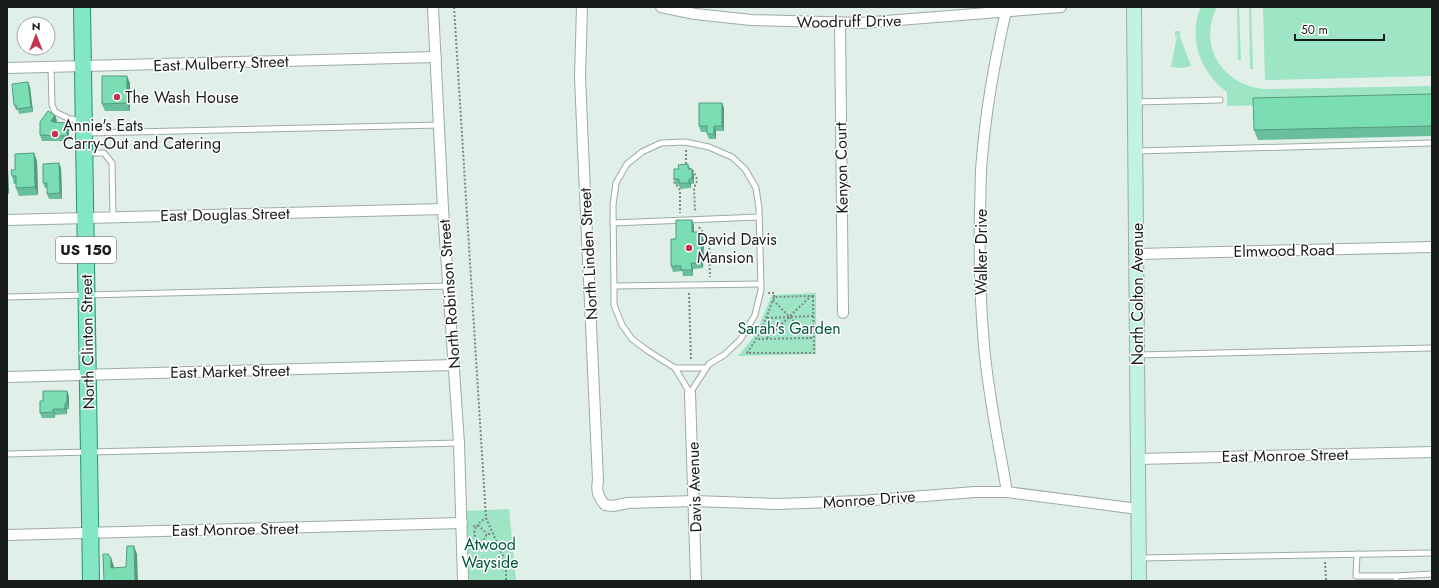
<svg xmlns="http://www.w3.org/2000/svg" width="1439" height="588" viewBox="0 0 1439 588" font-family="Jost,sans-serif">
  <rect width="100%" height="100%" fill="#e0efe7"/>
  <g fill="#9ee5c6">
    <path d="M1201,7H1217C1196,47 1225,88 1268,89L1432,86V101L1227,106V92C1201,73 1187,38 1201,7Z"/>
    <path d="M1237,7H1239L1241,60H1238Z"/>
    <path d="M1249,7H1251L1253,69H1250Z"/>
    <path d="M1263,7H1432V76L1265,80Z"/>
    <path d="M1175,31H1180V37L1191,66L1182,68L1171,67L1177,36H1175Z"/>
    <path d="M816,293V354L738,356L752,339L757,330L772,295Z"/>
    <path d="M509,509L516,581H468L465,511Z"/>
  </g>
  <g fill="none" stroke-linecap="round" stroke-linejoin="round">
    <g stroke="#9eaba4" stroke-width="7">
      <g id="lane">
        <path d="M51,67L52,105L55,112L70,119L81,120"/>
        <path d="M1136,102L1220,100"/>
        <path d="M87,133L439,125"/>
        <path d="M685,142L709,147L732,157L745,169L756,188L759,208L761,290L755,315L740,340L724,355L709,364L690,393L675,368L648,351L632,339L622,325L614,305V290L613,205L616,183L627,164L642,152L661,143Z"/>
        <path d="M1137,151L1432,143"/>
        <path d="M85,153H104L112,163L113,217"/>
        <path d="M613,223L759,217"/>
        <path d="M614,286L761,284"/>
        <path d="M7,297L449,286"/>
        <path d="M1138,355L1432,348"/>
        <path d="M675,368H706"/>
        <path d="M7,454L459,443"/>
        <path d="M1357,554L1356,576H1396"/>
        <path d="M1140,558L1432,553"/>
        <path d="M1396,581V576L1432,574"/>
      </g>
    </g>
    <g stroke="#9eaba4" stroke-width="12">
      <g id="street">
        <path d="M433,7L443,209L459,443L463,581"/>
        <path d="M582,7L580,77L583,148L598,480C596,491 598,497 605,505L613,506L628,503L694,501L777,504L861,501L975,492H1007L1138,509"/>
        <path d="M661,7L695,14L751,20L861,23L1061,7"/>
        <path d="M1006,11C995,59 986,109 982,158C980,175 981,192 980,209C979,255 980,300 984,345C988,395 999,444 1007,492"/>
        <path d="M840,23L843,313"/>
        <path d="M7,68L436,57"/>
        <path d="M7,220L443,209"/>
        <path d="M1137,254L1432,247"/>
        <path d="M7,377L454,365"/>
        <path d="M690,393L696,581"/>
        <path d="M1138,459L1432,452"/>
        <path d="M7,535L462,523"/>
      </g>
    </g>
    <g stroke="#9eaba4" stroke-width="16">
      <path id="secondary" d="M1134,7L1139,581"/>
    </g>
    <g stroke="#289570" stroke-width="18">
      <path id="primary" d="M82,7L91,581"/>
    </g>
    <g stroke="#7e8883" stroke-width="2" stroke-dasharray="2 2" stroke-linecap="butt">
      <path d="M454,7L486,518L503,556L506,568V581"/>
      <path d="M686,150V167C693,169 696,174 697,181L694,188L695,212"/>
      <path d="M675,174L674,182L680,190V213"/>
      <path d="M699,227L709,242L710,277"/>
      <path d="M689,293L691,361"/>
      <path d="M768,293H774V297"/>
      <path d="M813,296L814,353H747C760,335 766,319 774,297Z"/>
      <path d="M773,300L810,338"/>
      <path d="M767,318L813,316"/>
      <path d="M767,338L811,296"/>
      <path d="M758,339L814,338"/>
      <path d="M478,525L487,534"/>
      <path d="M473,526L476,527L480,522L486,518"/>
      <path d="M476,527L474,533L477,543"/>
      <path d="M473,545L483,541L487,534H492"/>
      <path d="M1325,562L1326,581"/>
    </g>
    <use href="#lane" stroke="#fff" stroke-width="5"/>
    <use href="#street" stroke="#fff" stroke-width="10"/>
    <use href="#secondary" stroke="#c1f2e2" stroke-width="14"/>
    <use href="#primary" stroke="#83e6c5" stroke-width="16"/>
  </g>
  <g fill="#69be9b">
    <path d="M130,83V111H105L102,104Z"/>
    <path d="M30,87L33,112L19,114L18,110H16L14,105Z"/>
    <path d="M1432,94V136L1258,140L1254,130Z"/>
    <path d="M722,103L724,108V131H716V139H709L707,134V132H701L699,126Z"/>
    <path d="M55,115L57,121L56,122L67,123L69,128V141H42L40,135Z"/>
    <path d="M34,153L37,161L38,195L19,196L16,188V184H14L12,176L15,170Z"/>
    <path d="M59,163L61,168L62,199H49L47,194V188H45L43,183Z"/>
    <path d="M688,164L690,169L694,175V184H691V188L680,189L679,185H676L674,179L679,169Z"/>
    <path d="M7,166L8,170L9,194H7Z"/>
    <path d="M694,225V232L700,236H702L704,241L703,268L693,269V276H683L682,271L673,272L671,266L676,239Z"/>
    <path d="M67,391L69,396V409H67V414L55,415V418H42L40,413L43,401Z"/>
  </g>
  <g fill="#559b7e">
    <path d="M127,76L130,83V111L127,103Z"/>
    <path d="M28,82L30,87L33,112L31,107Z"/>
    <path d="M722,103L724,108V131L722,126Z"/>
    <path d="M7,114L8,141L7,139Z"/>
    <path d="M55,115L57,121L53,126L51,121Z"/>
    <path d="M67,123L69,128V141L67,136Z"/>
    <path d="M714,126L716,131V139L714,134Z"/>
    <path d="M34,153L37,161L38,195L35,187Z"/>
    <path d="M59,163L61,168L62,199L60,193Z"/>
    <path d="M7,166L8,170L9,194L7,188Z"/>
    <path d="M692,169L694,175V184L692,178Z"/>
    <path d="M689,179L691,184V188L689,183Z"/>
    <path d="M692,220L694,225V237L692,232Z"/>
    <path d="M702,236L704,241L703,268L701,263Z"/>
    <path d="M691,263L693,269V276L692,270Z"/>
    <path d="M67,391L69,396V409L67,403Z"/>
    <path d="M65,403L67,409V414L65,409Z"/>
    <path d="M53,409L55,415V418L53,412Z"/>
    <path d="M134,546L137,554L138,581H135Z"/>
    <path d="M111,558L114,566V576L111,568Z"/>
  </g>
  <g fill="#7addb4" stroke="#559b7e">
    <path d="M102,76H127V103L102,104Z"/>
    <path d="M28,82L31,107L17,109L16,105H14L12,84Z"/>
    <path d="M1432,94V126L1254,130L1253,98Z"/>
    <path d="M699,103H722V126H714V134H707V126H699Z"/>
    <path d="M48,111L55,115L51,121L53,122L67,123V136L40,135V122Z"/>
    <path d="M34,153L35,187L16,188V176H12L11,170H15V154Z"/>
    <path d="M59,163L60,193L47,194V183H43V164Z"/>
    <path d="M688,164V169H692V178L689,179V183H679V179H674V169H679L678,165Z"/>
    <path d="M676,220H692V232H698V236H702L701,263H691L692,270H681V266H671V239H676Z"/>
    <path d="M43,391H67V403H65V409H53V412L40,413V401H43Z"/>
    <path d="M127,546H134L135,581H104L103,554H108L111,558V568L126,567Z"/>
  </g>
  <g fill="#c4344f" stroke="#fff" stroke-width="1.5">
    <circle cx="117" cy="97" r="4"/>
    <circle cx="55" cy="134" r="4"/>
    <circle cx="689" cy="248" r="4"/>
  </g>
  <g text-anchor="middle" stroke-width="3" stroke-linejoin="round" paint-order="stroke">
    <rect fill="#fff" stroke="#5d615f" stroke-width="1" x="56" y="237" width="60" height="26" rx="3"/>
    <g font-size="15" font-weight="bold" fill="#181d1b">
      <text x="86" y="255">US 150</text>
    </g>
    <g font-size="16" fill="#181d1b" stroke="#fff">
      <text transform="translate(849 21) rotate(-1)" y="6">Woodruff Drive</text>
      <text transform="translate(221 63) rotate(-2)" y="6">East Mulberry Street</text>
      <text transform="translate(841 168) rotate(-91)" y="6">Kenyon Court</text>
      <text transform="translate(225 214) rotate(-1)" y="6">East Douglas Street</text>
      <text transform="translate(1284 250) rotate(-1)" y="6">Elmwood Road</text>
      <text transform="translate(981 252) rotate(-90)" y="6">Walker Drive</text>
      <text transform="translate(588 254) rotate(-93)" y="6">North Linden Street</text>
      <text transform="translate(449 294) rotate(-94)" y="6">North Robinson Street</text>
      <text transform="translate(1137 294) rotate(-90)" y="6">North Colton Avenue</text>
      <text transform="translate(87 342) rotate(-91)" y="6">North Clinton Street</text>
      <text transform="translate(230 371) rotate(-1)" y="6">East Market Street</text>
      <text transform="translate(1285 455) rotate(-1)" y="6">East Monroe Street</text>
      <text transform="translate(694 487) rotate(-92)" y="6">Davis Avenue</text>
      <text transform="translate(869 499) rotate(-4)" y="6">Monroe Drive</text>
      <text transform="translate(235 529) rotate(-1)" y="6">East Monroe Street</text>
    </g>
    <g font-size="16" fill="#181d1b" stroke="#fff" text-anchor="start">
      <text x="125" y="103">The Wash House</text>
      <text x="63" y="131">Annie's Eats<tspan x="63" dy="18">Carry-Out and Catering</tspan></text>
      <text x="697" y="245">David Davis<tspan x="697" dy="18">Mansion</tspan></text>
    </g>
    <g font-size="16" fill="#00553b" stroke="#fff">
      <text x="789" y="334">Sarah's Garden</text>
      <text x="490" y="550">Atwood<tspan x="490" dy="18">Wayside</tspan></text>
    </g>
  </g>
  <rect width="1439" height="588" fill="none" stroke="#181d1b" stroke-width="16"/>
  <g transform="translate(36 36)"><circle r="19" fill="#ffffff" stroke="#a3a5a4"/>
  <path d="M0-3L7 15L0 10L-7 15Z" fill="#c4344f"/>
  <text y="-6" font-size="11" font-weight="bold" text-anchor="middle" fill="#181d1b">N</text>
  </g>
  <path d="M1295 34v6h89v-6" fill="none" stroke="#181d1b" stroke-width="2"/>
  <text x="1301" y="34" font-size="12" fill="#181d1b" stroke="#ffffff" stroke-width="3" paint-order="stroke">50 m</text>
</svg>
